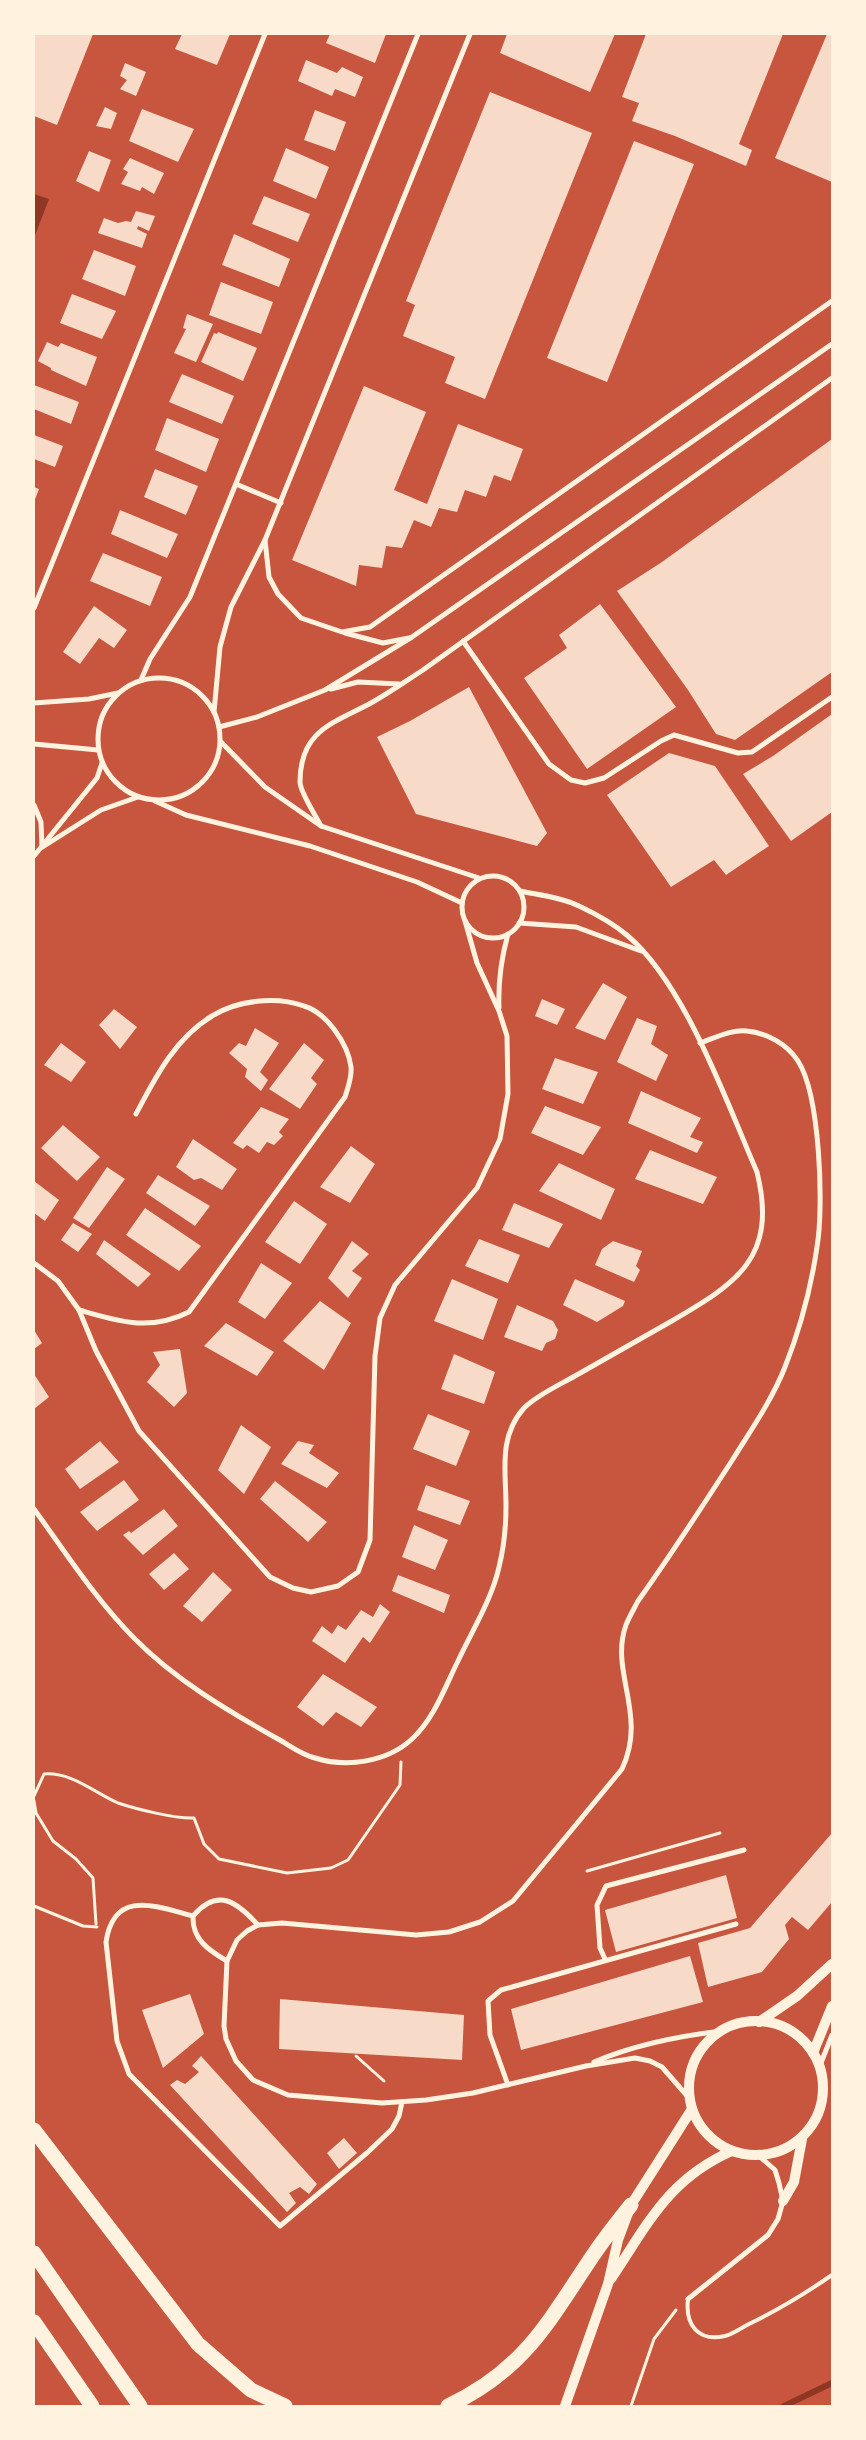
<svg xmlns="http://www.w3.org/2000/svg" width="866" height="2440" viewBox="0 0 866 2440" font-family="'PT Sans Narrow',sans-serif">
  <rect width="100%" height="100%" fill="#c8553d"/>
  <path fill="#8f3625" d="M34,194L49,199L34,238Z"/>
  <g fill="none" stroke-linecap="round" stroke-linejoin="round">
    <path stroke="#8f3625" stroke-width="6" d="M784,2406L832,2383"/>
  </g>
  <g fill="#f7dbc8">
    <path d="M34,34H93L57,125L34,116Z"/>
    <path d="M182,34H230L217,65L175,49Z"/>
    <path d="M330,34H386L375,63L326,43Z"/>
    <path d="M507,34H615L590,92L500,53Z"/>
    <path d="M646,34H783L739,144L752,150L746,166L675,136L632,121L639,103L622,97Z"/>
    <path d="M827,34H832V182L775,158Z"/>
    <path d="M306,60L337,73L342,67L363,77L355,97L335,89L332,96L298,81Z"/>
    <path d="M125,63L146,72L136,96L120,89L127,80L120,76Z"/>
    <path d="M490,92L592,133L485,399L445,383L455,357L403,336L415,305L406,301Z"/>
    <path d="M105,107L117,113L111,129L96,126Z"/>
    <path d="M142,109L194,129L178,162L129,141Z"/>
    <path d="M315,110L346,122L335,151L304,140Z"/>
    <path d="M634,141L694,164L607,382L547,358Z"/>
    <path d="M286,148L329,167L316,199L273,181Z"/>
    <path d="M89,151L111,160L99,192L76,181Z"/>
    <path d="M130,158L164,173L154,194L142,187L140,191L121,184L128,172L123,169Z"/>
    <path d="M264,196L310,214L298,242L252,224Z"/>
    <path d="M136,211L155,216L149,231L138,226L137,229L147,234L142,248L98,233L104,218L118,223L126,221L131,222Z"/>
    <path d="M234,234L290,259L279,287L222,265Z"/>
    <path d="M94,250L136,266L125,296L82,279Z"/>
    <path d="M221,282L273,302L261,334L209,315Z"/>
    <path d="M72,294L116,311L102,339L60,323Z"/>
    <path d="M187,314L213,324L196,362L174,353L186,329L183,328Z"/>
    <path d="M218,332L257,348L243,381L201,362L214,333L217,334Z"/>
    <path d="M47,342L58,347L61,343L97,357L86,386L51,370V368L38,361Z"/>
    <path d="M182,374L234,396L222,424L169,402Z"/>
    <path d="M34,385L79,402L71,424L34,409Z"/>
    <path d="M364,386L426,412L394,490L427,504L458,424L523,449L511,481L494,475L486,497L465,490L457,512L439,508L431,527L414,520L402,548L386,546L382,568L359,565L356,586L292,560Z"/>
    <path d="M167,418L219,439L206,472L155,450Z"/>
    <path d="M34,435L63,446L55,467L34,459Z"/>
    <path d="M832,439V672L735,740L716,734L688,690L617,591L662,562Z"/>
    <path d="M155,469L198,486L186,515L144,497Z"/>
    <path d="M34,487L39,489L34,502Z"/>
    <path d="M120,510L178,534L167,558L111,534Z"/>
    <path d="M103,553L162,577L150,606L90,581Z"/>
    <path d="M600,604L676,707L587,769L524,678L567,648L559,635Z"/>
    <path d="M94,606L127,630L114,648L99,638L80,664L63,652Z"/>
    <path d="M469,687L547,833L537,846L416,814L377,737L410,721Z"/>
    <path d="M832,714V812L791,841L743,774L773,756Z"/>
    <path d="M669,753L715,766L769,846L726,875L714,860L671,887L607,795Z"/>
    <path d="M603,983L627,997L605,1040L575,1028Z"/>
    <path d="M542,999L565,1009L557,1025L535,1016Z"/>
    <path d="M114,1009L137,1027L120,1049L99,1025Z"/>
    <path d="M637,1018L657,1026L651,1044L668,1055L656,1081L617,1062Z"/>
    <path d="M255,1028L279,1043L260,1072L268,1080L261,1091L245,1077L247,1069L229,1053L239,1043L246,1046Z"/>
    <path d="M61,1043L86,1062L71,1082L44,1065Z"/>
    <path d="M304,1043L324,1060L311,1078L317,1084L300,1109L269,1089Z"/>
    <path d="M555,1058L598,1072L583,1104L542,1089Z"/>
    <path d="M641,1091L701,1118L690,1137L703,1142L697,1153L628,1123Z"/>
    <path d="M545,1106L601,1127L583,1155L531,1133Z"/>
    <path d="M261,1107L289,1119L279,1132L283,1136L274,1145L267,1142L259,1153L247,1145L243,1149L233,1143Z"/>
    <path d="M63,1125L100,1157L77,1181L41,1148Z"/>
    <path d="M193,1139L237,1169L222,1190L201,1178L194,1180L176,1167Z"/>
    <path d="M351,1146L375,1164L350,1203L320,1187Z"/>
    <path d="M650,1150L717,1177L703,1204L635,1179Z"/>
    <path d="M559,1163L615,1189L601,1220L539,1191Z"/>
    <path d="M107,1167L125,1179L89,1228L73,1218Z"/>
    <path d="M158,1175L210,1206L195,1226L146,1193Z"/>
    <path d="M34,1181L59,1200L45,1221L34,1213Z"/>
    <path d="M294,1201L327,1224L300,1264L265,1242Z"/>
    <path d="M514,1203L563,1224L549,1248L502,1230Z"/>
    <path d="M145,1208L201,1246L179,1271L126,1235Z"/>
    <path d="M73,1223L92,1234L78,1252L61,1240Z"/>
    <path d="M479,1239L520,1255L508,1283L465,1266Z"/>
    <path d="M104,1240L151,1274L138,1287L96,1254Z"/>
    <path d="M352,1241L369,1254L352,1271L362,1278L348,1298L328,1278Z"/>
    <path d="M613,1241L642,1251L636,1266L640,1270L634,1282L595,1265L602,1249Z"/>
    <path d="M261,1263L292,1283L265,1319L238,1302Z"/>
    <path d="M452,1279L498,1299L483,1340L434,1321Z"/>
    <path d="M575,1279L625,1301L623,1306L597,1322L563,1305Z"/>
    <path d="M320,1301L351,1323L324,1370L283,1341Z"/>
    <path d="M517,1305L553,1321L558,1330L555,1339L546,1343L542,1351L504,1337Z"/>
    <path d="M226,1323L274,1352L257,1376L204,1346Z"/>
    <path d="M34,1330L42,1343L34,1349Z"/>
    <path d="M180,1349L187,1393L174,1407L147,1382L160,1365L153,1352Z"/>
    <path d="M454,1354L495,1372L484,1404L441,1389Z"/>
    <path d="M34,1374L49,1397L34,1409Z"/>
    <path d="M428,1414L470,1431L456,1466L413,1449Z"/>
    <path d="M241,1425L271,1447L244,1494L218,1470Z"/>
    <path d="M100,1441L119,1462L80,1489L65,1469Z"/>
    <path d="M298,1441L314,1445L309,1453L339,1473L327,1488L281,1464Z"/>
    <path d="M124,1480L139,1500L97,1531L80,1512Z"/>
    <path d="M275,1481L327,1522L308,1542L260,1499Z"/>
    <path d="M426,1485L470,1501L460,1525L417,1510Z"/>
    <path d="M164,1509L178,1526L143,1555L123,1535L129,1531L131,1533Z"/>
    <path d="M414,1525L448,1540L435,1570L402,1557Z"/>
    <path d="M174,1553L189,1569L164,1590L149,1574Z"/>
    <path d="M213,1572L232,1590L202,1622L183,1606Z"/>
    <path d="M398,1575L450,1595L444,1613L392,1591Z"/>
    <path d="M380,1604L390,1612L370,1643L363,1637L345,1663L312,1641L322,1626L332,1634L338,1625L346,1630L361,1610L373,1617Z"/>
    <path d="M323,1674L377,1707L361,1727L336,1712L323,1726L297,1707Z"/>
    <path d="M832,1833V1902L808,1930L792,1917L785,1925L789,1939L762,1972L708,1987L698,1943L750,1928Z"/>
    <path d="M726,1875L737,1918L616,1952L605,1910Z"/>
    <path d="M690,1956L703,2002L521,2050L511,2009Z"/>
    <path d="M190,1994L204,2034L163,2068L142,2010Z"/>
    <path d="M280,1999L464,2015L462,2060L279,2049Z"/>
    <path d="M201,2056L317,2184L309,2194L300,2187L289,2193L296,2203L287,2212L170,2085L177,2080L185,2084L199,2072L192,2066Z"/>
    <path d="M344,2138L357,2153L339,2169L327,2153Z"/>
  </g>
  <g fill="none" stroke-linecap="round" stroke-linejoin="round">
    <g stroke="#fff3e0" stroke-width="3">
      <path d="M34,1796L44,1774C72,1772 93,1792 118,1803C136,1809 176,1819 194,1818L204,1844L219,1859L287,1873L331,1868L348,1860L400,1785L401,1762"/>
      <path d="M34,1801L36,1813L53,1841L76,1859L93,1878L96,1924"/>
      <path d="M587,1871L720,1833"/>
      <path d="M34,1906L83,1926L97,1927"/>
      <path d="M356,2056L384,2081"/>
      <path d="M631,2406L654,2339L676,2310"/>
    </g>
    <path stroke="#fff3e0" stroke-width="4" d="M688,2299C685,2325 698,2342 725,2336C733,2334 741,2328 749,2324C778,2310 806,2293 832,2275"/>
    <g stroke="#fff3e0" stroke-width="5">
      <path d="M236,484L281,503"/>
      <path d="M265,540L269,577L278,594L301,618L342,632L370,627L832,301"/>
      <path d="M34,608L265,34"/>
      <path d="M345,633L383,643L409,638"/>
      <path d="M463,641L549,764L571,780L585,783L604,778L661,741L674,735L738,753L752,752L832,697"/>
      <circle cx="159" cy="739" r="61"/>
      <path d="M141,680L150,659L190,597L418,34"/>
      <path d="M331,689L358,682L399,684"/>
      <path d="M34,703L89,699L118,693"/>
      <path d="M214,712L220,647L231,607L265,540L470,34"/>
      <path d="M219,727L257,717L325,690L412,637L832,344"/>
      <path d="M221,742L265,787L321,826L479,878"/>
      <path d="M34,744L98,750"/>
      <path d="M155,801L186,815L310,846L417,882L462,903"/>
      <path d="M34,805L41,822L42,847"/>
      <path d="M321,826C316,816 300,792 300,782C300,730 334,723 371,703C389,693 406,681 423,670L832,378"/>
      <path d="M44,846L101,810L138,797"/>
      <path d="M34,856L97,778L102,763"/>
      <circle cx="493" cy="907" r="31"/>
      <path d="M519,923L576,927L641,951"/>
      <path d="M499,1008C498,982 501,959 508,934"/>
      <path d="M34,1263L58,1281L79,1310L96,1351L139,1431L270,1577L293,1588L311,1592L338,1586L358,1572L370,1540L375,1356L380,1318L395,1285L477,1188L500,1139L508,1094L507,1036L499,1011L477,963L465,921"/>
      <path d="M79,1310C118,1321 149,1332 189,1312L345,1097C348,1087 352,1078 351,1067C348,1044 327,1013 304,1006C276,996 238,1000 212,1016C175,1038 155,1078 136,1114"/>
      <path d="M34,1509C66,1553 96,1600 134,1638C174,1679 228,1711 278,1739C289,1745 302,1755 315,1758C347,1768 387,1762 412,1739C434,1719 445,1687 458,1661C472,1631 492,1599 499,1567C504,1547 506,1527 506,1506C506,1472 498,1437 524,1408C537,1395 559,1385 575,1376C607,1358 638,1340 670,1322C737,1283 778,1258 757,1172C726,1101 686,986 628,936C614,924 596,914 579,906C561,897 539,895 520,891"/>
      <path d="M193,1916C155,1906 114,1889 106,1942L117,2041L129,2074L280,2226L368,2152L392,2129L399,2116L402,2102"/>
      <path d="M605,1959L600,1948L597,1905L606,1886L744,1850"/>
      <path d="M227,1961C208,1950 192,1939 193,1916C218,1887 237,1902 258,1925"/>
      <path d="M594,2062C634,2045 678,2036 722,2031"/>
      <path d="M819,2068L832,2035"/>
      <path d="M508,2085L490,2035L488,2001L501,1990L736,1924"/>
      <path d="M689,2098L662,2067L650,2061L635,2058L586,2066L473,2093L426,2100L382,2103L288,2095L253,2080L236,2061L226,2039L224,2026L227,1961L237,1940L247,1931L258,1925L282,1923L416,1935L449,1932L480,1922L513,1901L622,1769C648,1714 609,1672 626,1625C629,1617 634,1609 638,1601C671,1555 702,1507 733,1459C751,1430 772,1400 785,1367C800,1329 811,1288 817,1247C824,1206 820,1095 798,1061C787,1044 767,1033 747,1031C732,1029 715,1038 700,1043"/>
      <path d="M688,2299L768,2235L778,2219L783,2201L779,2183L775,2170L758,2155"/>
    </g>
    <g stroke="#fff3e0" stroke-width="10">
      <circle cx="756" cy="2088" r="67"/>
      <path d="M759,2022L797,1996L832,1964"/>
      <path d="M813,2053L832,2006"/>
      <path d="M783,2201L794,2182L802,2139"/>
      <path d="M611,2279C648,2224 668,2179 732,2151"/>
      <path d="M565,2406L608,2284L618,2240L631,2205L692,2109"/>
    </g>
    <g stroke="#fff3e0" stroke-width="15">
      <path d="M34,2130L198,2344L251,2390L285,2406"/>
      <path d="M34,2253L140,2406"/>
      <path d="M34,2322L92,2406"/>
      <path d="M448,2406C527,2369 550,2318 596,2251C607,2235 619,2220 631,2205"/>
    </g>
  </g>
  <rect width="866" height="2440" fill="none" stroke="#fff3e0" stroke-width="70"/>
</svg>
